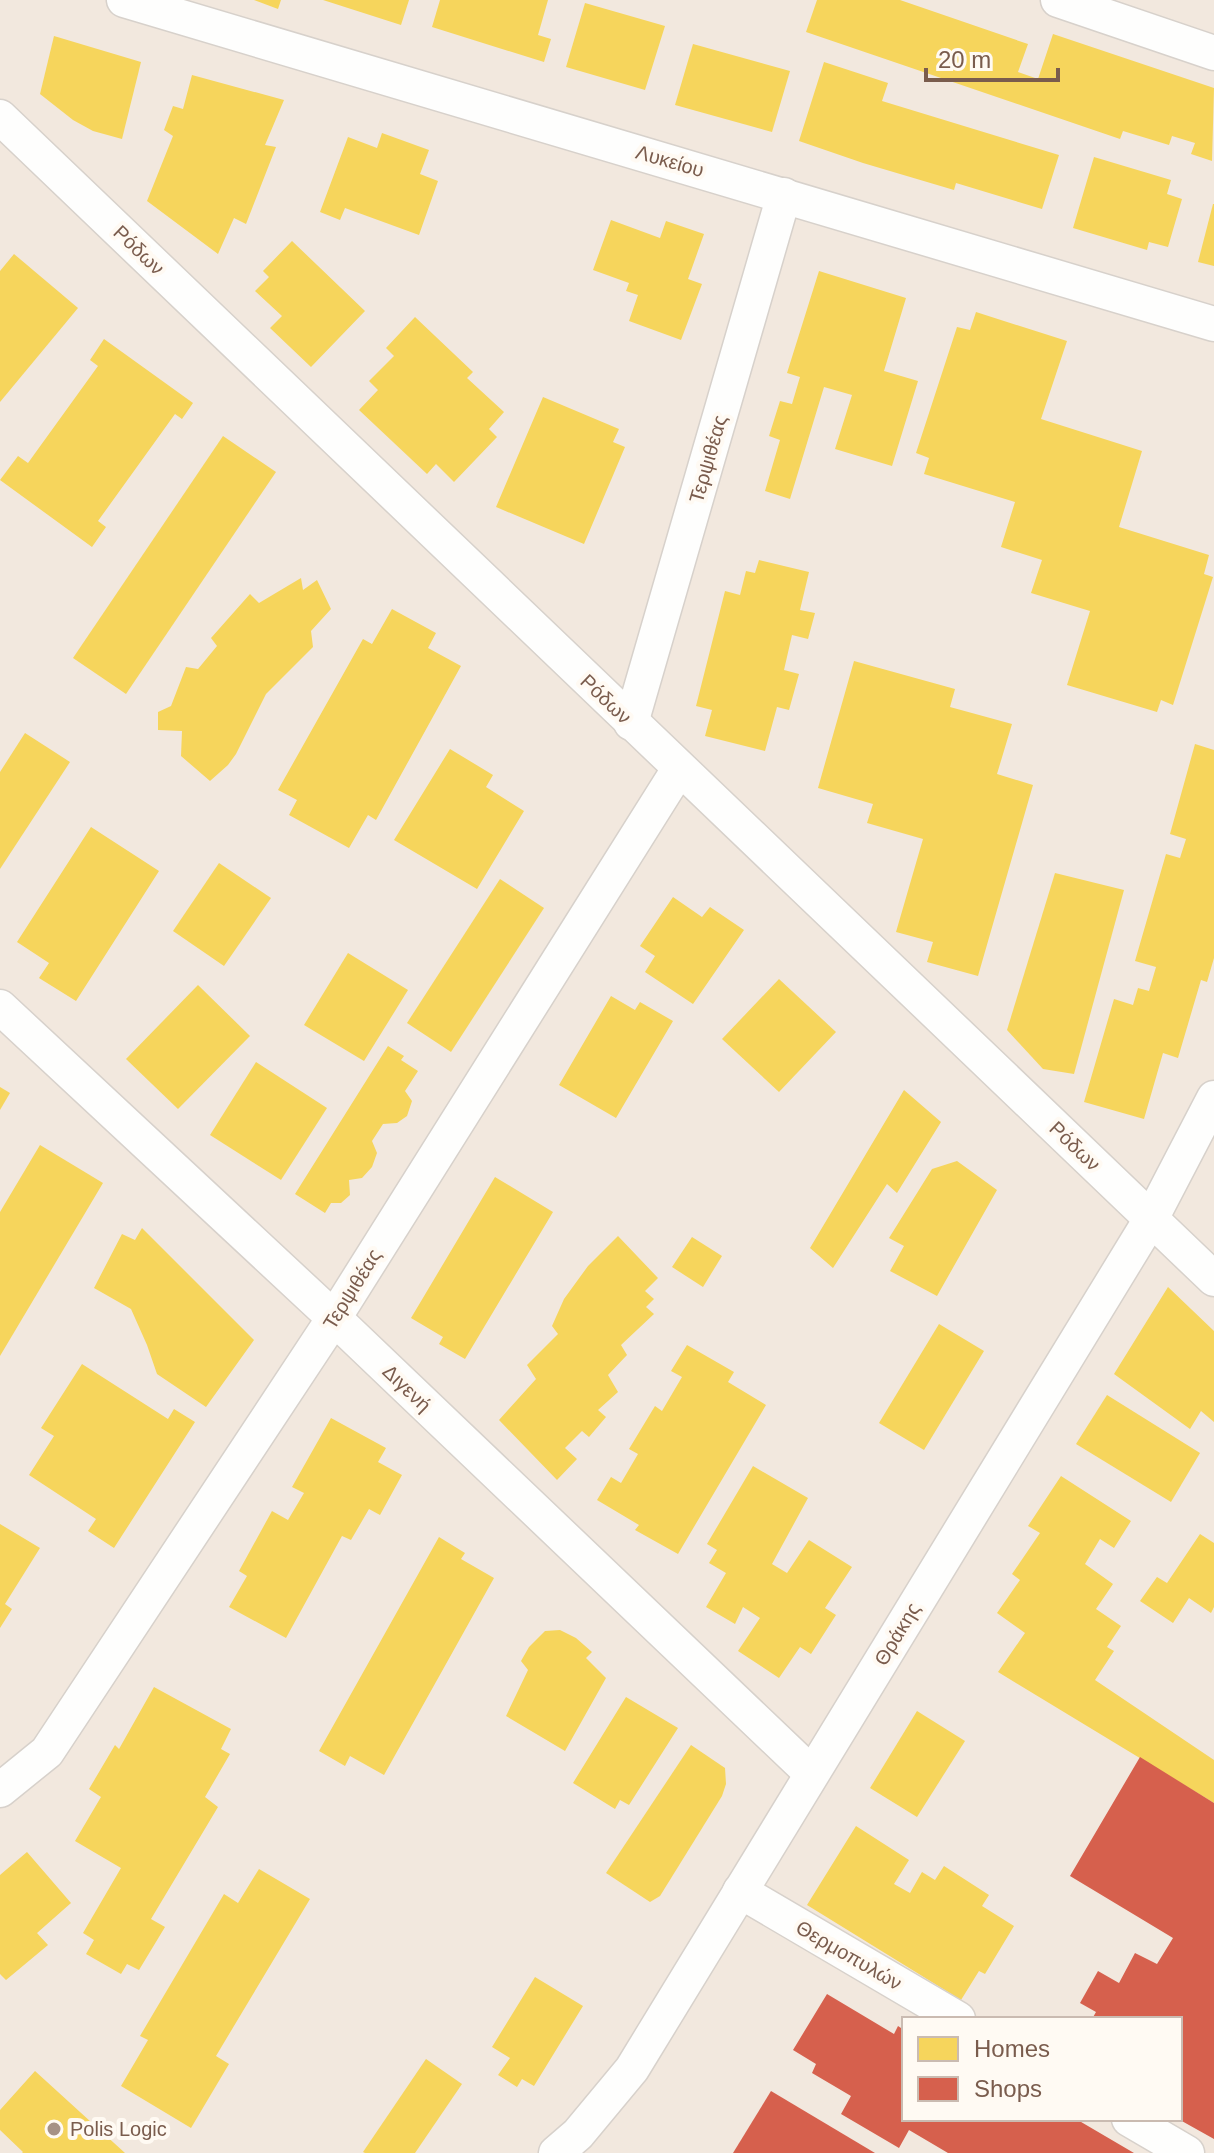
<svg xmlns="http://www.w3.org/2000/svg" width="1214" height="2153" viewBox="0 0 1214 2153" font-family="Arial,sans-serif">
  <rect width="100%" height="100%" fill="#f9f5f0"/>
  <path fill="#f2e8de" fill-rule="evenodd" d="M0,0H1214V2153H0ZM904,2019H1180V2119H904Z"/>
  <g fill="#f6d55c">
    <path d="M254,0H281L278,9Z"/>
    <path d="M323,0H409L401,25Z"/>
    <path d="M440,0H548L538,35L551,39L544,62L432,27Z"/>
    <path d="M817,0H900L1028,44L1018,72L1038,79L1053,34L1214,88L1212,161L1191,154L1195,143L1172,136L1169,145L1123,131L1120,139L806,32Z"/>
    <path d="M585,3L665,26L645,90L566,67Z"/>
    <path d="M54,36L141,62L122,139L93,131L73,120L40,94Z"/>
    <path d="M693,44L790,71L772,132L675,105Z"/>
    <path d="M824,62L888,83L882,101L1059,155L1042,209L956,183L954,190L863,163L799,141Z"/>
    <path d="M192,75L284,100L265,145L276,147L246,224L234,218L218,254L147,201L173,136L164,130L173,106L183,109Z"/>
    <path d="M382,133L429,150L420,174L438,181L419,235L345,208L340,220L320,212L348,137L377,148Z"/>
    <path d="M1094,157L1171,180L1167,194L1182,199L1168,247L1149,242L1147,250L1073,228Z"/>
    <path d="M1213,204H1214V266L1198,262Z"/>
    <path d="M611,220L660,238L666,221L704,234L688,279L702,284L681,340L629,321L638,295L626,291L629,283L593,270Z"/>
    <path d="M292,241L365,311L311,367L270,328L282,316L255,291L269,277L263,271Z"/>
    <path d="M14,254L78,308L0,402V271Z"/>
    <path d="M819,271L906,298L884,371L918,381L892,466L835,449L852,395L824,387L790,499L765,491L780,440L769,436L780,401L792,404L800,377L787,373Z"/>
    <path d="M976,312L1067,341L1041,419L1142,451L1119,527L1209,555L1204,574L1213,577L1173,705L1161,700L1157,712L1067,685L1090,611L1031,593L1042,560L1001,547L1015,502L924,474L929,458L916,453L957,327L970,330Z"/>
    <path d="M415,317L473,372L467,378L504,412L489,429L497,437L454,482L436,464L427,474L359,410L378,390L369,381L394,356L386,348Z"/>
    <path d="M104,339L193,403L182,419L175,414L98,521L106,527L92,547L0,480L18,456L28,463L98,366L90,360Z"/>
    <path d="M543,397L619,429L613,442L625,447L584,544L496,507Z"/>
    <path d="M223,436L276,472L126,694L73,658Z"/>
    <path d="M759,560L809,572L800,610L815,613L808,639L792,635L784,670L799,674L789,710L777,707L765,751L705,736L712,710L696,706L725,591L740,595L746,571L755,573Z"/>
    <path d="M301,578L303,590L317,580L331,609L311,631L313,647L266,694L236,754L228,765L210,781L181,756L182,731L158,730V712L171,706L186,667L198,669L217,646L211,638L250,594L259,603Z"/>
    <path d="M392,609L436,633L428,648L461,666L376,820L368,815L349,848L289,815L297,800L278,790L363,639L372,644Z"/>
    <path d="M854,661L955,689L950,707L1012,724L997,774L1033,785L978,976L927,962L933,942L896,932L923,839L867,823L873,804L818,788Z"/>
    <path d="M25,733L70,762L0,869V772Z"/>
    <path d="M1195,744L1214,750V958L1207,982L1201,980L1178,1058L1163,1053L1144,1119L1084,1102L1114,999L1133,1005L1138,988L1149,991L1156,967L1135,961L1166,854L1180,858L1186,839L1170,834Z"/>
    <path d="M450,749L493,775L486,787L524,811L477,889L394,840Z"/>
    <path d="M91,827L159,871L76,1001L39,978L49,963L17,942Z"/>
    <path d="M219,863L271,898L224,966L173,931Z"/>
    <path d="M1055,873L1124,890L1074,1074L1043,1069L1007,1030Z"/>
    <path d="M500,879L544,908L451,1052L407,1023Z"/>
    <path d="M673,897L702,917L710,907L744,930L693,1004L645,972L655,956L640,946Z"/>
    <path d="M348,953L408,990L364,1061L304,1025Z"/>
    <path d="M779,979L836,1032L779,1092L722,1039Z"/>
    <path d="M198,985L250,1036L178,1109L126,1059Z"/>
    <path d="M611,996L635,1010L640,1002L673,1021L616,1118L559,1085Z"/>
    <path d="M388,1046L404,1056L401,1060L418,1071L405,1091L412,1101L407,1116L397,1123L383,1124L372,1141L377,1153L372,1167L362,1178L349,1180L350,1195L341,1203H331L325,1213L295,1194Z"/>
    <path d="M256,1062L327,1108L281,1180L210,1135Z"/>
    <path d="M0,1087L10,1093L0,1110Z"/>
    <path d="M904,1090L941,1122L897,1193L887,1184L833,1268L810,1248Z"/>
    <path d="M40,1145L103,1183L0,1356V1212Z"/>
    <path d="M957,1161L997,1190L937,1296L890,1271L904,1246L889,1238L932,1169Z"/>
    <path d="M495,1177L553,1212L465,1359L439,1344L443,1337L411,1318Z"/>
    <path d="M142,1228L254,1340L206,1407L157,1374L147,1345L131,1309L94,1288L122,1234L135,1240Z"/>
    <path d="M618,1236L658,1278L645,1291L654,1299L646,1307L654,1314L621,1345L627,1355L608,1375L618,1392L598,1410L606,1417L589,1437L582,1431L565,1448L577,1459L557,1480L499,1420L536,1379L527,1365L558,1334L552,1326L564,1299L588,1266Z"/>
    <path d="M692,1237L722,1256L703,1287L672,1267Z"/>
    <path d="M1168,1287L1214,1331V1422L1201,1411L1190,1429L1114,1374Z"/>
    <path d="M939,1324L984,1351L924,1450L879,1423Z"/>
    <path d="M687,1345L734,1372L728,1382L766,1405L678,1554L635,1530L639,1525L597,1500L611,1477L621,1483L638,1454L629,1449L655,1406L662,1411L682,1377L671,1371Z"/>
    <path d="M82,1364L168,1419L174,1409L195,1422L114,1548L88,1531L96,1519L29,1475L54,1436L41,1428Z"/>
    <path d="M1107,1395L1200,1453L1171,1502L1076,1444Z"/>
    <path d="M331,1418L386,1448L378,1462L402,1475L380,1515L369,1509L351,1540L342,1536L286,1638L229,1607L247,1576L239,1571L272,1511L288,1520L304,1493L292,1487Z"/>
    <path d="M753,1466L808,1498L772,1564L787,1573L809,1540L852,1567L825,1608L836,1615L811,1654L800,1647L779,1678L738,1651L760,1618L743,1607L735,1624L706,1607L726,1573L709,1563L717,1550L707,1544Z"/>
    <path d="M1061,1476L1131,1521L1114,1548L1100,1539L1085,1564L1113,1584L1096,1609L1121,1626L1107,1647L1114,1651L1095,1680L1214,1760V1803L998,1672L1025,1633L997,1613L1020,1580L1012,1574L1040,1533L1028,1526Z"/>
    <path d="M0,1524L40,1548L5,1604L12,1609L0,1628Z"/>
    <path d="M1200,1534L1214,1543V1607L1211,1613L1189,1598L1173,1623L1140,1601L1157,1577L1167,1583Z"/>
    <path d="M439,1537L465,1553L461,1559L494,1578L384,1775L350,1756L345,1766L319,1751Z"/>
    <path d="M560,1630L576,1638L592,1652L586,1658L606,1678L565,1751L506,1716L528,1670L521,1661L529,1647L545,1631Z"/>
    <path d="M154,1687L231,1729L221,1749L230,1754L205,1797L218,1807L151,1919L165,1927L139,1970L127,1964L121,1974L86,1954L94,1940L83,1933L121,1868L75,1841L101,1797L89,1789L115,1745L119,1749Z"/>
    <path d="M626,1697L678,1728L629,1805L620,1800L615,1809L573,1783Z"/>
    <path d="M917,1711L965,1741L917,1817L870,1788Z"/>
    <path d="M691,1745L725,1768L726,1784L722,1796L660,1896L650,1902L606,1873Z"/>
    <path d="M856,1826L909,1860L894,1884L910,1893L922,1872L935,1880L944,1866L989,1895L982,1906L1014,1926L985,1974L979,1971L961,2000L807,1905Z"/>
    <path d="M27,1852L71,1903L37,1933L48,1945L6,1980L0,1974V1875Z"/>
    <path d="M259,1869L310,1899L216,2056L229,2064L191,2128L121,2086L148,2040L140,2036L224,1894L238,1903Z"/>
    <path d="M535,1977L583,2006L534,2086L522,2079L517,2087L498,2075L510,2058L492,2047Z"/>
    <path d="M426,2059L462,2084L415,2153H365L363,2152Z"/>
    <path d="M35,2071L125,2153H22L23,2152L0,2130V2110Z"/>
  </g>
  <g fill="#d6604d">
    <path d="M1140,1757L1214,1803V2139L1180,2120V2019H1092L1096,2012L1080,2003L1098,1971L1119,1983L1135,1953L1157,1964L1173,1938L1070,1876Z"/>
    <path d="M827,1994L894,2034L898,2026L904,2030V2119H1076L1134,2153H948L909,2130L899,2148L841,2114L851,2096L812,2073L816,2064L793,2050Z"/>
    <path d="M771,2091L875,2153H733Z"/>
  </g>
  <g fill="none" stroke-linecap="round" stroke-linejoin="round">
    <g stroke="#d7d1cb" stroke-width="37">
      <g id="street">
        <path d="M124,0L1214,324"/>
        <path d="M1058,0L1214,53"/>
        <path d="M0,117L1214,1279"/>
        <path d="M631,723L784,195"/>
        <path d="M0,1007L334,1318L811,1773"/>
        <path d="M0,1790L47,1752L334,1318L679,769"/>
        <path d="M740,1891L958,2019"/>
        <path d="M1129,2119L1187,2153"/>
        <path d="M556,2153L578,2134L632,2069L1151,1219L1214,1098"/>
      </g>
    </g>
    <use href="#street" stroke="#fefefd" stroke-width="34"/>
  </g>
  <circle fill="#a69286" stroke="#fffaf3" stroke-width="3" cx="54" cy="2129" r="8"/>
  <g text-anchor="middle" stroke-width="8" stroke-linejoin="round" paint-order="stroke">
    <g font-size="20" fill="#7a5c4d" stroke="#fffaf3">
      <text transform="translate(670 161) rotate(16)" y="7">Λυκείου</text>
      <text transform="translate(139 250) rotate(44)" y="7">Ρόδων</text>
      <text transform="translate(708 459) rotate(-74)" y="7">Τερψιθέας</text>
      <text transform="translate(606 699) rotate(44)" y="7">Ρόδων</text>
      <text transform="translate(1075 1146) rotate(44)" y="7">Ρόδων</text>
      <text transform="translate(352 1289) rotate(-58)" y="7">Τερψιθέας</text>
      <text transform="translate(407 1388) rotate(44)" y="7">Διγενή</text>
      <text transform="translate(897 1634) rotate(-59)" y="7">Θράκης</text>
      <text transform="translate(849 1955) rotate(30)" y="7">Θερμοπυλών</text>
    </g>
    <g font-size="20" fill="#7a5c4d" stroke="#fffaf3" text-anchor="start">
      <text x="70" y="2136">Polis Logic</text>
    </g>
  </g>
  <rect x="902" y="2017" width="280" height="104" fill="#fffaf3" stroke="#cabbb1" stroke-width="2"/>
  <rect x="918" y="2037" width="40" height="24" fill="#f6d55c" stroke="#cabbb1" stroke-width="2"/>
  <text x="974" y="2057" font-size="24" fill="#7a5c4d">Homes</text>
  <rect x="918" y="2077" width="40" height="24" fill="#d6604d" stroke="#cabbb1" stroke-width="2"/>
  <text x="974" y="2097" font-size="24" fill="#7a5c4d">Shops</text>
  <path d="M926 68v12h132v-12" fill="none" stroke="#7a5c4d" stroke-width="4"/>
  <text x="938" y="68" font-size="24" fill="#7a5c4d" stroke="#fffaf3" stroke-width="6" paint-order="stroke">20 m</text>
</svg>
